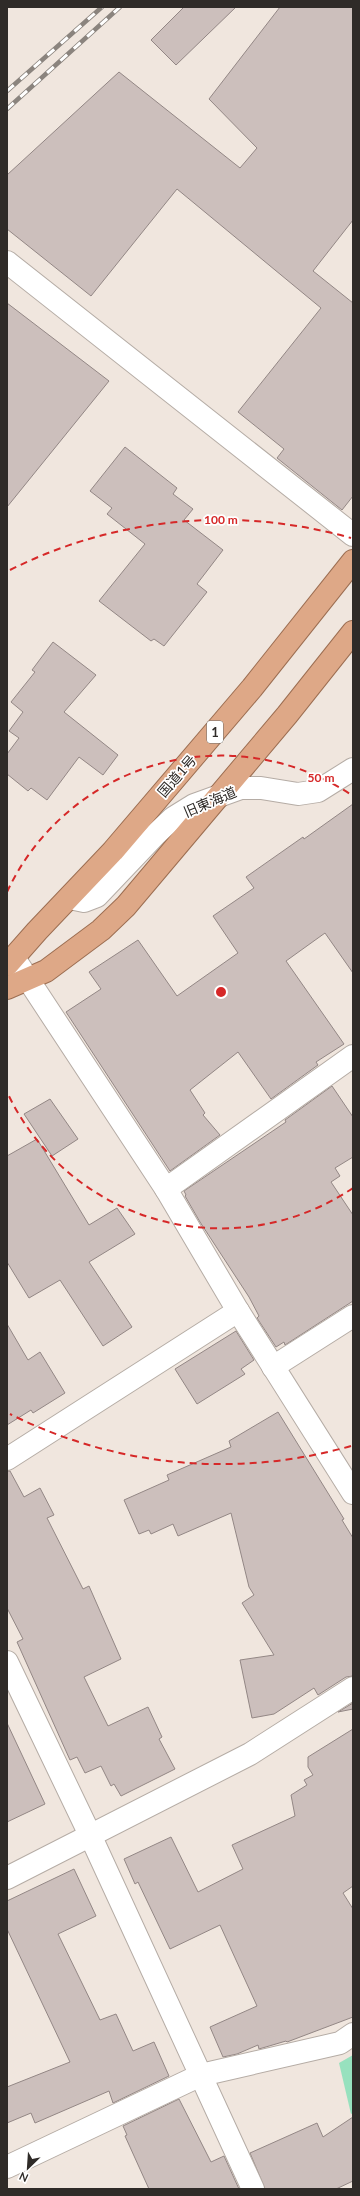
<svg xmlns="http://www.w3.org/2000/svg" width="360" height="2196" viewBox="0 0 360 2196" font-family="Lato,'Noto Sans JP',sans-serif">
  <rect width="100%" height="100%" fill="#f0e6de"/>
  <path fill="#97e1be" d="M353,2055V2113L351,2114L339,2063Z"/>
  <g fill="#ccbfbc" stroke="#938785">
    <path d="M184,7H236L176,65L151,40Z"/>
    <path d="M280,7H353V220L313,271L353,303V496L342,510L277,458L284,449L238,412L321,308L177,189L91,296L7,229V175L119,72L240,168L257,148L209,99Z"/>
    <path d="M7,303L109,381L7,507Z"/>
    <path d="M125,447L177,488L173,494L193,509L184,520L223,550L197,584L207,592L164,646L154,639L151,641L99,601L145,544L107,514L112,508L90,491Z"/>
    <path d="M53,642L96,675L64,712L118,755L103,775L79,757L47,800L31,788L28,791L7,774V754L19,738L9,731L23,712L11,702L35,672L32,670Z"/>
    <path d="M353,804V973L325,933L286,961L344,1044L316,1062L318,1065L271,1099L238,1052L190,1090L205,1113L203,1115L220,1135L170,1171L66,1012L101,989L89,972L138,940L177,996L238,953L213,916L254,888L246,877L303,837L304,839Z"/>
    <path d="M332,1086L353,1117V1157L335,1168L340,1176L331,1182L353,1215V1301L285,1345L284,1342L276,1347L257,1318L259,1316L249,1297L200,1222L185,1196L186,1195L184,1191L286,1122L285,1120Z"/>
    <path d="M50,1099L78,1139L52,1156L24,1114Z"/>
    <path d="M37,1139L89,1225L117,1208L135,1234L89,1262L132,1327L103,1346L60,1280L29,1298L7,1262V1156Z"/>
    <path d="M7,1324L28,1360L40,1352L65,1393L33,1413L31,1410L7,1425Z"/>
    <path d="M236,1331L254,1360L241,1369L245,1374L197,1404L175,1369Z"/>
    <path d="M278,1412L344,1519L342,1520L353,1538V1676L346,1677L318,1695L314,1688L274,1714L252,1718L240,1660L274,1655L242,1603L254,1595L249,1587L231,1513L178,1536L173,1524L151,1534L149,1530L139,1534L124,1500L169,1480L167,1475L231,1447L229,1441Z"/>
    <path d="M7,1471H10L24,1497L40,1488L54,1515L47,1518L83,1589L89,1586L121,1659L84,1677L108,1726L148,1707L162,1737L159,1739L175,1769L121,1796L114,1784L111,1786L101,1766L85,1773L77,1757L70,1760L17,1642L23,1639L7,1608Z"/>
    <path d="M353,1703V1709L338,1712Z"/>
    <path d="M7,1723L45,1804L7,1822Z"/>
    <path d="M353,1729V1886L343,1893L353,1909V2017L287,2042L286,2041L259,2049L258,2045L237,2054L223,2057L210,2027L257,2006L220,1925L170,1949L138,1882L135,1884L124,1859L171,1837L198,1892L243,1869L232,1845L295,1816L291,1795L307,1785L304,1780L313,1775L308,1767V1757Z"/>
    <path d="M74,1869L96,1916L58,1934L100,2020L116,2014L133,2051L154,2042L169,2076L113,2103L109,2091L35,2123L31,2113L7,2123V2087L70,2062L7,1929V1901Z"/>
    <path d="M179,2099L211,2162L224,2156L239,2189H149L125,2136L127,2135L123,2126Z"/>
    <path d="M353,2117V2181L336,2189H265L250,2153L317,2123L323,2137Z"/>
  </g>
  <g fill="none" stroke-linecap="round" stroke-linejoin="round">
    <g stroke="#b5aca5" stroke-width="24">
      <g id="minor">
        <path d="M7,262L353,535"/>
        <path d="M14,958L166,1189L238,1311L353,1493"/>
        <path d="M166,1189L353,1056"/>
        <path d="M273,1367L353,1316"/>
        <path d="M7,1459L238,1311"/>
        <path d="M7,1662L91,1837L253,2189"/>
        <path d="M7,1878L250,1754L353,1688"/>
        <path d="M7,2167L201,2075L340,2043L353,2034"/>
      </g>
    </g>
    <g stroke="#b5aca5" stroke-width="24">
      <path id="tertiary" d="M70,898L84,901L97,896L156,834L173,818L194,805L241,788H261L298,794L318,791L353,769"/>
    </g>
    <g stroke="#9c6e52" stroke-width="24">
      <g id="trunk">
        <path d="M7,965L37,931L113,851L252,688L353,561"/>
        <path d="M7,988L46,971L101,930L126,906L287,715L353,632"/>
      </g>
    </g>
    <use href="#minor" stroke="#fff" stroke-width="22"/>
    <use href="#tertiary" stroke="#fff" stroke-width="22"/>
    <use href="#trunk" stroke="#dea887" stroke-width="22"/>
    <g stroke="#8b847e" stroke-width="4.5">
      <g id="rail">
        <path d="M7,91L102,7"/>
        <path d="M7,109L120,7"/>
      </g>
    </g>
    <use href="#rail" stroke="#fff" stroke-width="3" stroke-dasharray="9" stroke-linecap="butt"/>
  </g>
  <g fill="none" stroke="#d62828" stroke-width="2" stroke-dasharray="7 5">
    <path d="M353 1188A236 236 0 0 1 7 1092M7 892A236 236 0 0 1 353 796"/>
    <path d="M351 1446A472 472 0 0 1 10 1414M10 570A472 472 0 0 1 351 538"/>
  </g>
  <g text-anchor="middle" stroke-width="3.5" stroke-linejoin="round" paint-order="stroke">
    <rect fill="#fff" stroke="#6d6b68" stroke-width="1" x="207" y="721" width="16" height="22" rx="3"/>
    <g font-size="13" font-weight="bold" fill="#2f2b28">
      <text x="215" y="737">1</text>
    </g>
    <g font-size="14" fill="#2f2b28" stroke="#fff">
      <text transform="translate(177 776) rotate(-49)" y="5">国道1号</text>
      <text transform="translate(210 802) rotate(-23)" y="5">旧東海道</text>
    </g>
  </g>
  <circle cx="221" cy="992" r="6" fill="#d62828" stroke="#fff" stroke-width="2"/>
  <g font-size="12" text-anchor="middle" font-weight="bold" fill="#d62828" stroke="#fff" stroke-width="3.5" stroke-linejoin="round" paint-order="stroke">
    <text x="221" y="524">100 m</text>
    <text x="321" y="782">50 m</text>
  </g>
  <rect width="360" height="2196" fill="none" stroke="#2f2b28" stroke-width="16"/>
  <g transform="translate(28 2168) rotate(205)" stroke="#ffffff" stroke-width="3" paint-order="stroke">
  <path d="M0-3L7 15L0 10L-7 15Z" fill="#2f2b28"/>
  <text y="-6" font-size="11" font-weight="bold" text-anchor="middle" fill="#2f2b28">N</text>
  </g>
</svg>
